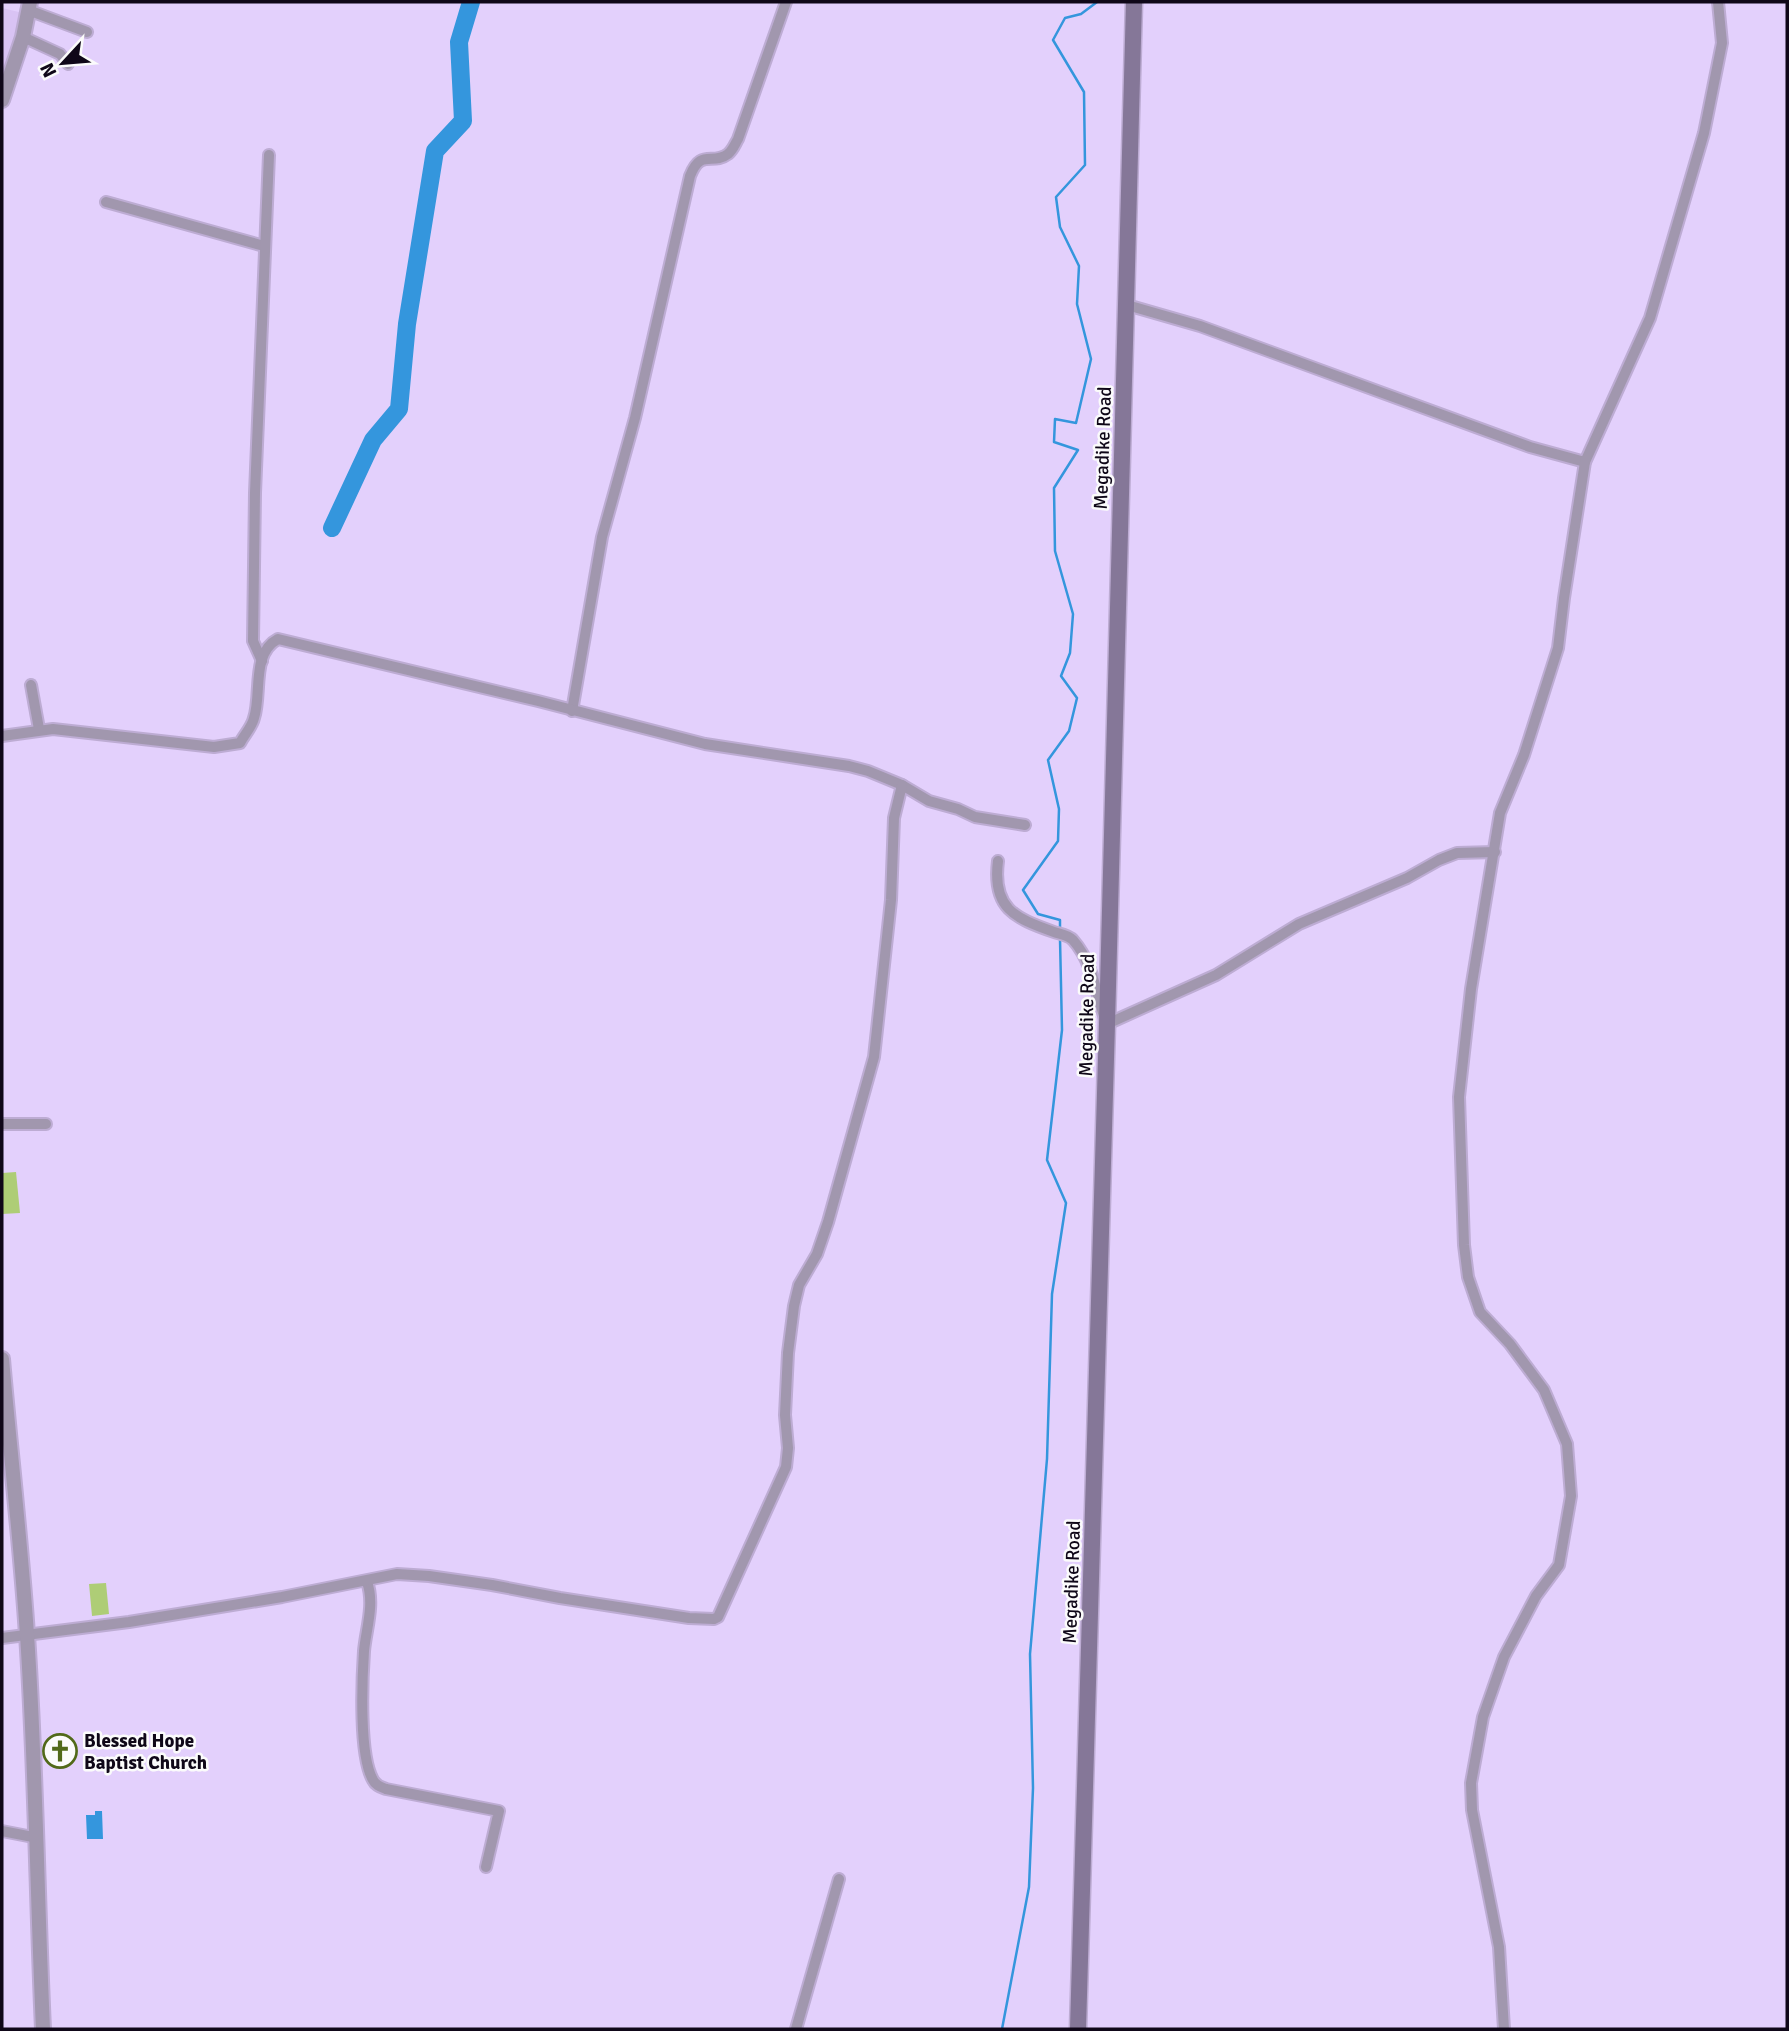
<svg xmlns="http://www.w3.org/2000/svg" width="1789" height="2031" viewBox="0 0 1789 2031" font-family="Signika,sans-serif">
  <rect width="100%" height="100%" fill="#e3d0fc"/>
  <path fill="#d9c3f4" d="M2,8L23,13L2,87Z"/>
  <g fill="#aecd76">
    <path d="M16,1172L20,1213L2,1214V1173Z"/>
    <path d="M106,1583L109,1614L92,1616L89,1584Z"/>
  </g>
  <path fill="#3496dd" d="M95,1811H102L103,1839H87L86,1815H95Z"/>
  <g fill="none" stroke-linecap="round" stroke-linejoin="round">
    <g stroke="#3496dd" stroke-width="2.5">
      <path d="M1060,928V920L1038,914L1023,890L1058,841L1059,809L1048,760L1069,731L1077,698L1061,676L1070,653L1073,614L1055,551L1054,488L1078,450L1054,442L1055,419L1076,423L1091,359L1077,304L1079,266L1060,227L1056,197L1085,165L1084,92L1053,40L1065,18L1081,14L1097,2"/>
      <path d="M1002,2029L1029,1887L1033,1788L1030,1654L1047,1459L1052,1294L1066,1203L1047,1160L1062,1030L1060,939"/>
    </g>
    <path stroke="#3496dd" stroke-width="18" d="M332,528L373,440L399,409L407,324L435,151L463,121L459,42L471,2"/>
    <g stroke="#bdacd3" stroke-width="14">
      <g id="minor">
        <path d="M28,10L87,32"/>
        <path d="M23,37L60,54L68,64"/>
        <path d="M106,202L264,246"/>
        <path d="M1127,305L1200,326L1530,447L1585,462"/>
        <path d="M262,661L253,641L255,493L269,155"/>
        <path d="M31,685L39,729"/>
        <path d="M572,711L602,537L635,418L690,176C701,148 712,166 728,154C733,150 735,144 738,139L786,2"/>
        <path d="M2,736L53,729L214,747L240,743C244,735 252,727 254,718C262,694 251,653 278,639L538,701L705,744L849,766L868,771L902,785L929,801L958,809L975,817L1025,825"/>
        <path d="M998,861C992,908 1014,918 1054,932C1060,934 1068,935 1073,940C1094,964 1096,996 1107,1024L1216,975L1299,924L1407,878L1439,860L1457,853L1495,852"/>
        <path d="M2,1124H46"/>
        <path d="M367,1582C375,1604 366,1629 364,1651C362,1681 359,1756 373,1780C376,1786 381,1787 386,1789L499,1811L486,1867"/>
        <path d="M2,1638L129,1622L282,1597L397,1574L429,1576L492,1585L560,1598L689,1618L714,1619L718,1617L786,1467L788,1448L785,1415L788,1353L794,1306L799,1285L817,1254L828,1222L874,1057L891,900L894,818L902,785"/>
        <path d="M2,1831L38,1838"/>
        <path d="M796,2029L839,1879"/>
        <path d="M1504,2029L1499,1947L1472,1810L1471,1783L1483,1717L1504,1657L1536,1596L1559,1565L1571,1496L1567,1444L1544,1390L1510,1344L1480,1312L1468,1277L1464,1245L1459,1097L1471,989L1500,813L1524,755L1558,648L1564,598L1585,462L1650,318L1704,133L1722,43L1718,2"/>
      </g>
    </g>
    <g stroke="#bdacd3" stroke-width="18">
      <g id="tertiary">
        <path d="M2,100L23,37L30,2"/>
        <path d="M2,1359C10,1451 21,1543 27,1635C36,1766 37,1898 43,2029"/>
      </g>
    </g>
    <g stroke="#bdacd3" stroke-width="19">
      <path id="secondary" d="M1078,2029L1107,1024L1134,2"/>
    </g>
    <use href="#minor" stroke="#a197ae" stroke-width="10"/>
    <use href="#tertiary" stroke="#a197ae" stroke-width="14"/>
    <use href="#secondary" stroke="#857798" stroke-width="16"/>
  </g>
  <defs>
    <g id="church-ring" transform="scale(1.75)"><circle r="9.5" fill="#fbfbfb" stroke="#516919" stroke-width="1.5"/><path d="M-1.2-6h2.4v3.5h3.3v2.4h-3.3V6h-2.4V-.1h-3.3v-2.4h3.3Z" fill="#516919"/></g>
  </defs>
  <g fill-rule="evenodd">
    <use href="#church-ring" x="60" y="1751"/>
  </g>
  <g text-anchor="middle" stroke-width="5" stroke-linejoin="round" paint-order="stroke">
    <g font-size="19" fill="#0f0718" stroke="#fbfbfb">
      <text transform="translate(1102 448) rotate(-88)" y="7">Megadike Road</text>
      <text transform="translate(1086 1015) rotate(-89)" y="7">Megadike Road</text>
      <text transform="translate(1071 1582) rotate(-88)" y="7">Megadike Road</text>
    </g>
    <g font-size="19" font-weight="bold" fill="#0f0718" stroke="#fbfbfb" text-anchor="start">
      <text x="84" y="1747">Blessed Hope<tspan x="84" dy="22">Baptist Church</tspan></text>
    </g>
  </g>
  <rect width="1789" height="2031" fill="none" stroke="#0f0718" stroke-width="7"/>
  <g transform="translate(63 63) rotate(244)" stroke="#fbfbfb" stroke-width="5" paint-order="stroke">
  <path d="M0-5L12 26L0 18L-12 26Z" fill="#0f0718"/>
  <text y="-10" font-size="19" font-weight="bold" text-anchor="middle" fill="#0f0718">N</text>
  </g>
</svg>
